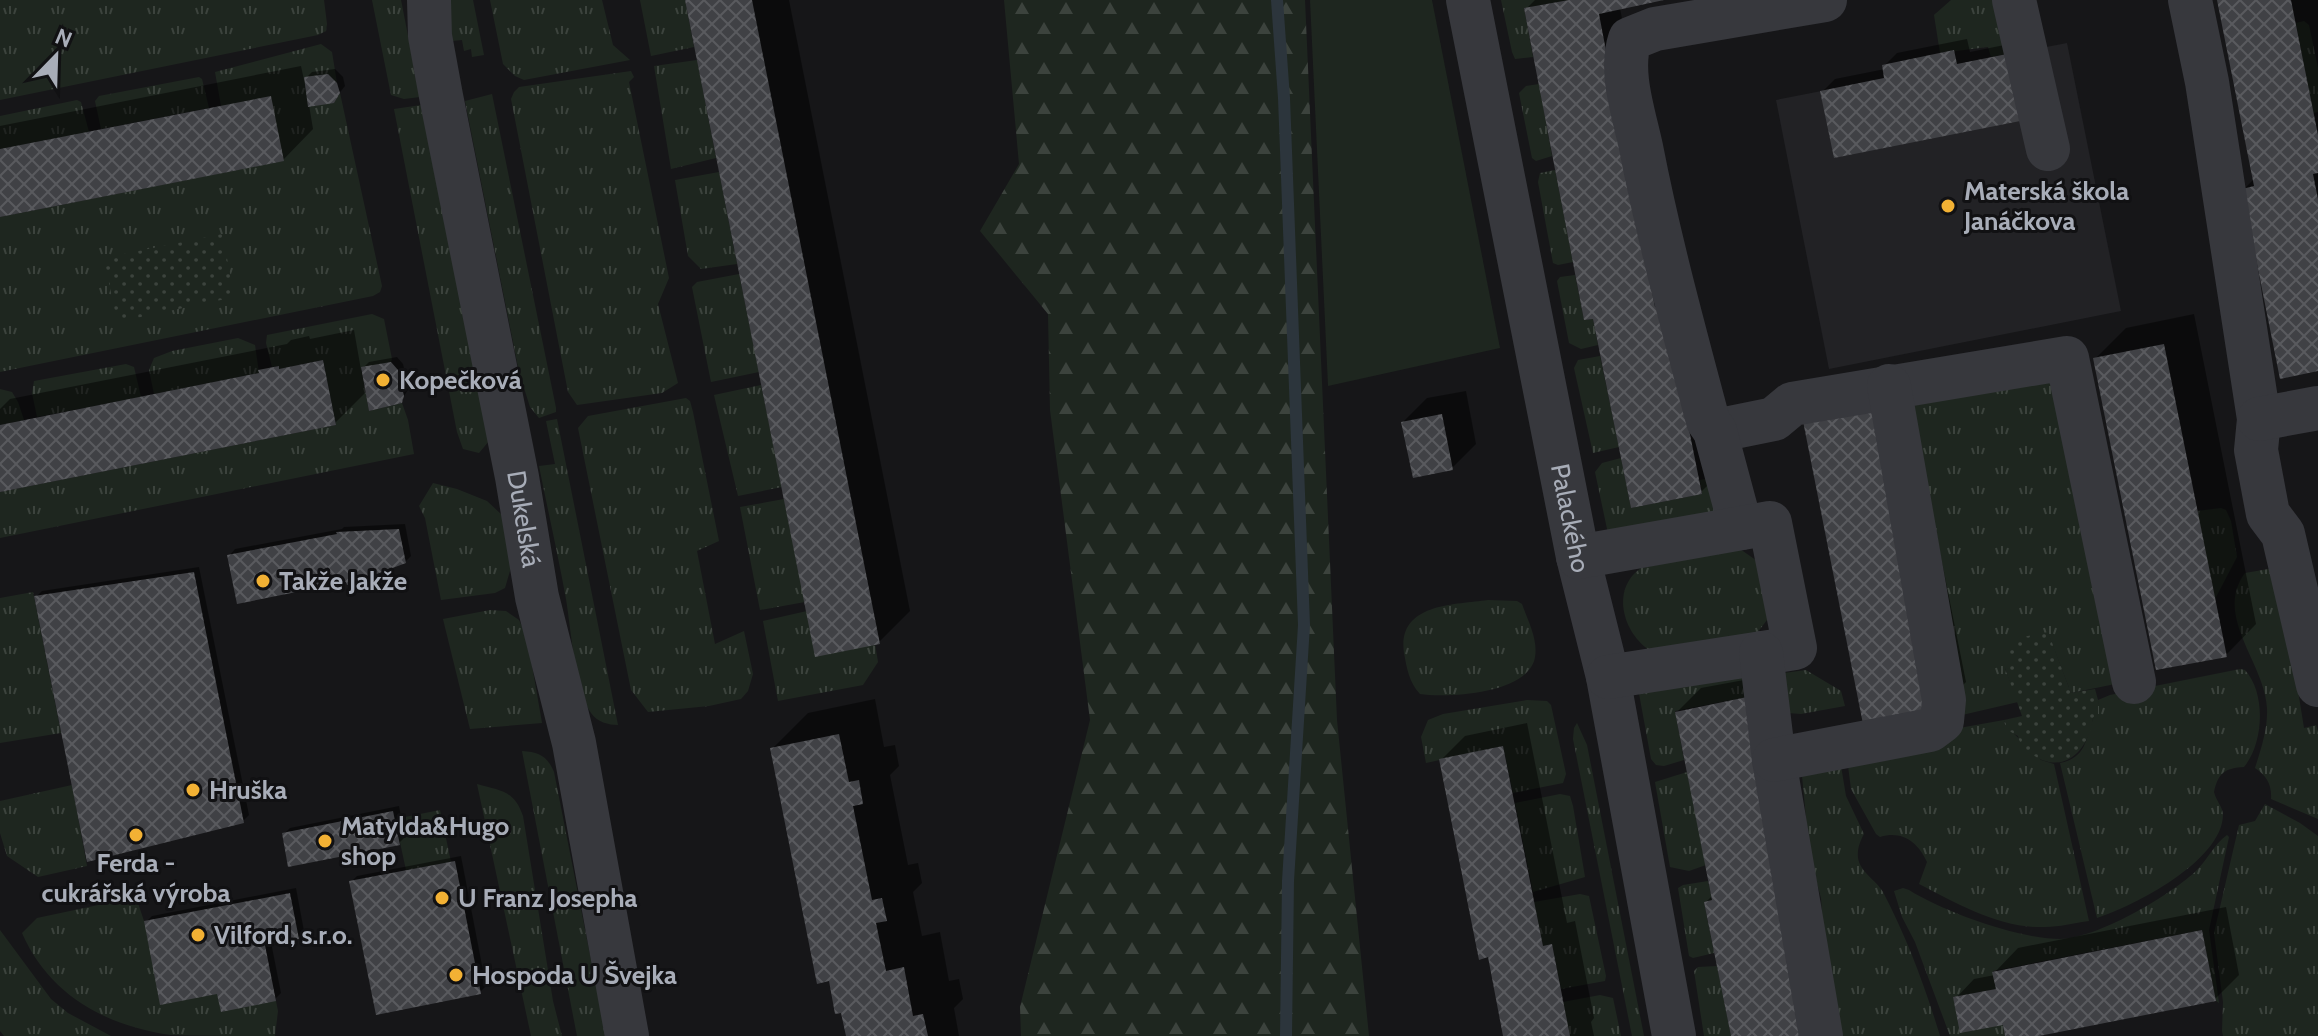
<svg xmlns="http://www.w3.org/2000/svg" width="2318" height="1036" viewBox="0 0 2318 1036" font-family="Cabin,sans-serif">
  <defs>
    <pattern id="grass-tufts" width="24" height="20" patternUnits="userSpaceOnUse" patternTransform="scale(2)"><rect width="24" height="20" fill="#1e261f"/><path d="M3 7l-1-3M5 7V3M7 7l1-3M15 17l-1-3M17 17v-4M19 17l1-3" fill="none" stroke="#3c433d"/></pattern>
    <pattern id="forest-firs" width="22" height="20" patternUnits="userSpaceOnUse" patternTransform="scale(2)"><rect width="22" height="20" fill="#1e261f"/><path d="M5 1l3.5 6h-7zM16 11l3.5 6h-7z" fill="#3c433d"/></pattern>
    <pattern id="park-dots" width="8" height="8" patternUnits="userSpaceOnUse" patternTransform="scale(2)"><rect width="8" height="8" fill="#1e261f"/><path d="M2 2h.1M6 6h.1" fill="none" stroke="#3c433d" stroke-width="1.8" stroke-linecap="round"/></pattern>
    <pattern id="building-cross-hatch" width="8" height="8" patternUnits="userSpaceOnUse" patternTransform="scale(2)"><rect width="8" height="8" fill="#404145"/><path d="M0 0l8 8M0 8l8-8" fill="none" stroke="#595a5e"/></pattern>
  </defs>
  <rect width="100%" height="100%" fill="#161618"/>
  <path fill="#222225" d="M2067,43L2121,311L1829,369L1776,100Z"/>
  <g fill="url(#grass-tufts)">
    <path d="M0,0H324L327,24L326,31L318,35L0,100Z"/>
    <path d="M372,0H401L420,97L404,99L391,95Z"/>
    <path d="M445,0H473L484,55L472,57L471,49L464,51L462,40L452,41Z"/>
    <path d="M490,0H602L613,45L630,60L524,80L515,76L503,64Z"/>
    <path d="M640,0H685L694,47L651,56Z"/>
    <path d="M1501,0H1569L1524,8L1533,57L1515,59L1512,52Z"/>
    <path d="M1951,0H1997L2017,52L1991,57L1988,47L1940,53L1934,15Z"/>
    <path d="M2304,21L2309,25L2318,68V112L2313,113L2296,23Z"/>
    <path d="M321,44L332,52L337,83L328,74L334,103L340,93L382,286L380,292L373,296L0,372V217L283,161L221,106L215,72Z"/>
    <path d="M697,60L716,158L671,169L654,66Z"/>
    <path d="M631,71L634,77L629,82L669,278L658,304L678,383L662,393L577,405L568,392L511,99L514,92L519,87Z"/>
    <path d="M199,77L202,79L209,108L101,129L95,101L99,96Z"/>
    <path d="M1539,84L1552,156L1536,161L1532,158L1519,93L1526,86Z"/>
    <path d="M492,94L556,408V412L539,418L530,407L519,372L465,101Z"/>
    <path d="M77,100L81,102L89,132L0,149V116Z"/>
    <path d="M421,105L489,441L479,453L463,449L457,432L394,109Z"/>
    <path d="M1555,170L1573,262L1558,265L1553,263L1538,182L1540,173Z"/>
    <path d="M719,172L737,264L701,269L688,256L675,180Z"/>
    <path d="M739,274L759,372L711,382L692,287L697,282Z"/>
    <path d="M1575,275L1584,320L1593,319L1598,345L1581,349L1569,343L1557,281L1560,277Z"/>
    <path d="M372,314L384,319L392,359L391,362L361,368L369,411L402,403L408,420L414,454L0,538V492L336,425L323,360L279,369V366L272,367L266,343L267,335Z"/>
    <path d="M238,338L255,345L259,373L154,394L149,370L154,358L172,351Z"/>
    <path d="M1600,356L1619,447L1593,453L1574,368L1578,360Z"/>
    <path d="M126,364L134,367L141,397L37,417L32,393L34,381Z"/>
    <path d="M2061,369L2125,682L2071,693L2048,633L2005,668L2018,702L1962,715L1912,399Z"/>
    <path d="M761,385L782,487L738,496L714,395Z"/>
    <path d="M0,389L12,392L18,402L24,420L0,425Z"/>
    <path d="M686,398L690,401L693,412L719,541L697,551L715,644L744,631L753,674L748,691L741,699L709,706L648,712L631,690L578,428L588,416Z"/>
    <path d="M557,419L618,725C609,725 597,722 591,713C575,690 571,629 566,599C558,555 548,511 539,466L555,464L546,421Z"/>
    <path d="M1621,458L1631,508L1702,494L1700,480L1710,478L1725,508L1610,543L1595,472L1602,463Z"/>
    <path d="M433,483L457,489L487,501L502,515L512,564L505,588L495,593L441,600L425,518L419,506Z"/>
    <path d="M784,499L805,602L760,610L740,507Z"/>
    <path d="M2221,508L2226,510L2231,521L2237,557L2215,599L2197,511Z"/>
    <path d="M1740,549L1760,563L1770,616L1754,637L1654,653C1624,637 1609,590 1641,568Z"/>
    <path d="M2274,568L2280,579L2304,728L2316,725L2318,731V819L2271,799C2272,785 2267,776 2255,768C2261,749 2268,728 2267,708C2265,663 2213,616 2245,573Z"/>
    <path d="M33,592L61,733L0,743V598Z"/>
    <path d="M1488,600L1517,601L1522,604C1528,621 1538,639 1535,657C1529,694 1448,698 1420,694C1409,682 1407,669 1404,653C1397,603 1454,605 1488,600Z"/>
    <path d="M490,610L506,611L519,620L527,637L542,723L470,729L443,619Z"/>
    <path d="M807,611L875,644L878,662L863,685L778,701L763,621Z"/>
    <path d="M1744,664L1747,697L1675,711L1684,760L1664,766L1656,765L1651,759L1638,688Z"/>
    <path d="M2240,669L2245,670C2266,693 2264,743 2244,767C2225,768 2218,773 2214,792C2216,801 2223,807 2223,815C2222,861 2134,906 2097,918L2060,763C2086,758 2086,739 2093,719C2095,711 2099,709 2098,700L2110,695Z"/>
    <path d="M1806,670L1841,691L1845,706L1801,714L1788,713L1784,673Z"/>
    <path d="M1527,700L1547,701L1551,705L1566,774L1563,783L1513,793L1503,746L1426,763L1421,737L1428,720L1443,714Z"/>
    <path d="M2004,720L2005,725L2041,760L2054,764L2089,921C2074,923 2059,927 2045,927C2001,929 1956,903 1919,884L1927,862C1918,842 1902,830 1880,837L1876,834L1851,789L1847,758L1948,730Z"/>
    <path d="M1577,723L1587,745L1644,1036H1632L1573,739L1574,728Z"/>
    <path d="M522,751C539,752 547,756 554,772L606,1036H577Z"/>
    <path d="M1839,754L1846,796L1864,834C1860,841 1857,849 1858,858C1860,872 1876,880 1883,892C1907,938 1925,986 1940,1036H1839L1825,961L1821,898L1804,836L1806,818L1801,765Z"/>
    <path d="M1687,772L1706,865L1689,871L1670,867L1655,782Z"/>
    <path d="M477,784C501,791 514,790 523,816L553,1001L562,1036H531Z"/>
    <path d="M72,785L87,866L38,877L7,856L0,833V801Z"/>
    <path d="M1560,794L1570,796L1573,806L1585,877L1533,892L1515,803Z"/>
    <path d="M2265,804L2300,823L2318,836V1036H2223L2222,1031L2223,1002L2214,933L2239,825L2255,821Z"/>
    <path d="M440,810L451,862L406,870L395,819Z"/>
    <path d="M2227,835L2229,837L2209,930L2219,1003L2216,1001L2202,930L1993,971L1996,989L1954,997L2003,1025L2005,1036H1950L1915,942L1902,917L1894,891L1903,888L1909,890C1944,912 2019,939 2060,939C2098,938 2167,897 2195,872C2207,861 2214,844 2227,835Z"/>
    <path d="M1708,881L1712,900L1704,902L1714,953L1693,958L1689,956L1678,888L1683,885Z"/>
    <path d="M1580,894L1589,896L1606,976L1605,981L1561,989L1552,944L1543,946L1534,902Z"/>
    <path d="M136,897L144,921L217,994L276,1001L278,1011L275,1036C241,1036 204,1036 171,1035C106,1026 49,995 22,933L37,918Z"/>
    <path d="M0,930L51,999L68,1013L111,1036H4L0,1031Z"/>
    <path d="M1717,966L1731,1036H1704L1694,971L1698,967Z"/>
    <path d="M1600,995L1613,998L1621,1036H1569L1563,1002Z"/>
  </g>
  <path fill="url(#forest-firs)" d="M1004,0H1305L1337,720L1369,1036H1021L1020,1007L1090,720L1050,410L1048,314L980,231L1019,164Z"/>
  <g fill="url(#park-dots)">
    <path d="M222,234L235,297L117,322L104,258Z"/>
    <path d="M2048,632L2071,693L2095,689L2098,700V714L2093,718C2089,750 2064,776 2033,755C2025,750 2020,745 2018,736C2010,732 2005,729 2004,720L2022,716L2005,668L2013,639Z"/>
  </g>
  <path fill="#1e261f" d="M1310,0H1432L1500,348L1328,386Z"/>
  <g fill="#0007">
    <path d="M687,0H789L910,611L879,642Z"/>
    <path d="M1535,0H1661L1620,8L1673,286L1720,473L1701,492L1595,320L1526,9Z"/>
    <path d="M2219,0H2318V369L2244,189L2254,179Z"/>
    <path d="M1967,39L1970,52L2034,39L2047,103L1822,92L1835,79L1885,69L1884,66L1897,53Z"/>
    <path d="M301,66L304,80L312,72L335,69L343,77L345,86L333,101L309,105L313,129L283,160L0,215V126Z"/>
    <path d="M2194,314L2256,624L2226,655L2095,359L2126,328Z"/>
    <path d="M354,330L361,370L369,362L397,357L403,364L409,388L401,401L367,391L335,423L0,490V409L10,399L287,344L291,340L309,336L310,339Z"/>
    <path d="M1904,372L1966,682L1935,713Z"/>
    <path d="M1466,391L1476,444L1452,468L1403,422L1427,398Z"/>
    <path d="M405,524L411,556L405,562L348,579L229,556L235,549L342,529L344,527Z"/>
    <path d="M199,567L249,815L243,821L36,597L42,591Z"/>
    <path d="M1771,675L1733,1036L1706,902L1713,895L1677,712L1701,688Z"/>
    <path d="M875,699L884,747L895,745L899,766L890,775L908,865L918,863L922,883L913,892L922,936L940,932L949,981L959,979L963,999L954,1008L959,1036H848L772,749L808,713Z"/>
    <path d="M1527,723L1567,923L1575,921L1594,1018L1591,1022L1594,1036H1506L1489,955L1442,759L1465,736Z"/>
    <path d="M399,806L405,837L399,843L284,834L290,828Z"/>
    <path d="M461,856L486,986L480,992L351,882L357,876Z"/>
    <path d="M296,888L304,931L298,937L271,942L281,993L275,999L219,991L146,922L152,916Z"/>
    <path d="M2226,907L2239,975L2215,999L2029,1036H2007L2004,1022L1956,998L1974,979L1995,975V972L2018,948Z"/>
  </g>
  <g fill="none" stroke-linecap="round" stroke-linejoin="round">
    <path stroke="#2c353c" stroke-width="12" d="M1277,0L1284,98L1304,625L1288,881L1286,1036"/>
  </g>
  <g fill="url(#building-cross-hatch)">
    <path d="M685,0H752L880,644L815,657Z"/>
    <path d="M1569,0H1664L1599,14L1655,307L1664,305L1702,494L1631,508L1593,319L1584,320L1524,8Z"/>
    <path d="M2217,0H2291L2318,135V173L2313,174L2318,199V371L2280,379L2242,189L2254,186Z"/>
    <path d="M1954,50L1957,64L2022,51L2035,118L1834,158L1820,91L1884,78L1882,65Z"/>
    <path d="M328,74L337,83L340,93L334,103L308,107L304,77Z"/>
    <path d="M271,96L284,161L0,217V149Z"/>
    <path d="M2164,344L2227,657L2156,670L2093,358Z"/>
    <path d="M323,360L336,425L0,492V425L259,373L258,370L279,366V369Z"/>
    <path d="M391,362L398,370L404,396L402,403L369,411L361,367Z"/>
    <path d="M1873,401L1936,714L1864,729L1802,416Z"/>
    <path d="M1442,414L1453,470L1413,478L1401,422Z"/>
    <path d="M399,529L406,563L347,585L346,582L237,604L227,555L337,534L336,532Z"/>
    <path d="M194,572L244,823L87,862L34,596Z"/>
    <path d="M1747,697L1804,1036H1731L1704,902L1712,900L1675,712Z"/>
    <path d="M839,734L849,782L859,780L863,804L853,806L872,900L882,898L887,921L876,923L886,971L904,967L913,1016L923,1014L928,1036H846L841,1013L835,1014L829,981L817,984L770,748Z"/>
    <path d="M1503,746L1543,946L1552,944L1570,1036H1503L1488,957L1479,960L1439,759Z"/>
    <path d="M393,811L400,845L288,867L282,833Z"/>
    <path d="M455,861L481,994L376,1015L349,881Z"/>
    <path d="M290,893L299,939L265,945L276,1001L221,1012L217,994L160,1005L144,921Z"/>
    <path d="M2202,930L2216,1001L2039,1036H2005L2003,1025L1960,1033L1953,997L1996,989L1992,972Z"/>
  </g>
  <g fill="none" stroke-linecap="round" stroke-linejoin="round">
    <g stroke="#37383d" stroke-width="44">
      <path id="s1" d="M429,0L430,36L441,96L517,477L537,597L574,743L627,1036"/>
      <path id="s2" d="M1468,0L1578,557L1608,677L1674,1036"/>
      <path d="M2014,0L2048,149"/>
      <path d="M2190,0L2207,82L2259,419L2256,450L2268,514L2283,534L2318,685"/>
      <path d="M2259,419L2318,408"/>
      <path d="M1715,431L1774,419L1792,404L2067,358L2134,682"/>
      <path d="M1741,528L1715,431L1708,421C1684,330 1659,240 1641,147C1634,114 1619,72 1630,39L1655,29L1825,0"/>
      <path d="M1578,557L1770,523L1795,648L1608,677"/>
      <path d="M1761,653L1774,760L1821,1036"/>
      <path d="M1774,760L1930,730L1942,721L1944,700L1889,386"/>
    </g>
  </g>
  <g fill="#f2b134" stroke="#111113" stroke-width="3">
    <circle cx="1948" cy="206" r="8"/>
    <circle cx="383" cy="380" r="8"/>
    <circle cx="263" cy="581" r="8"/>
    <circle cx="193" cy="790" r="8"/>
    <circle cx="136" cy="835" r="8"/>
    <circle cx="325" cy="841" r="8"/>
    <circle cx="442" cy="898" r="8"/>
    <circle cx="198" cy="935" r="8"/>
    <circle cx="456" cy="975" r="8"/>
  </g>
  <g text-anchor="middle" stroke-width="6" stroke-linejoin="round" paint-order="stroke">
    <g font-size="26" font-weight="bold" fill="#a8adb8" stroke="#111113" text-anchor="start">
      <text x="1964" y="200">Materská škola<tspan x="1964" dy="30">Janáčkova</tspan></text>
      <text x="399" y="389">Kopečková</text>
      <text x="279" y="590">Takže Jakže</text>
      <text x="209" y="799">Hruška</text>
      <text x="341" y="835">Matylda&amp;Hugo<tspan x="341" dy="30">shop</tspan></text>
      <text x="136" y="872" text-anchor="middle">Ferda -<tspan x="136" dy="30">cukrářská výroba</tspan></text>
      <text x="458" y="907">U Franz Josepha</text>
      <text x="214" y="944">Vilford, s.r.o.</text>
      <text x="472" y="984">Hospoda U Švejka</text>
    </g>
    <g font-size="26" fill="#a8adb8" stroke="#111113">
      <text dy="9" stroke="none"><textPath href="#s2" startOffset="528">Palackého</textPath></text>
      <text dy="9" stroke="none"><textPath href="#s1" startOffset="528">Dukelská</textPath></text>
    </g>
  </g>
  <g transform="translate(56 56) rotate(23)" stroke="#111113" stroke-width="6" paint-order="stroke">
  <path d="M0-6L14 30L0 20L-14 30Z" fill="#a8adb8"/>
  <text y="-12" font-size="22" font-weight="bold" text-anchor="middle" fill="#a8adb8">N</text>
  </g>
</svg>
